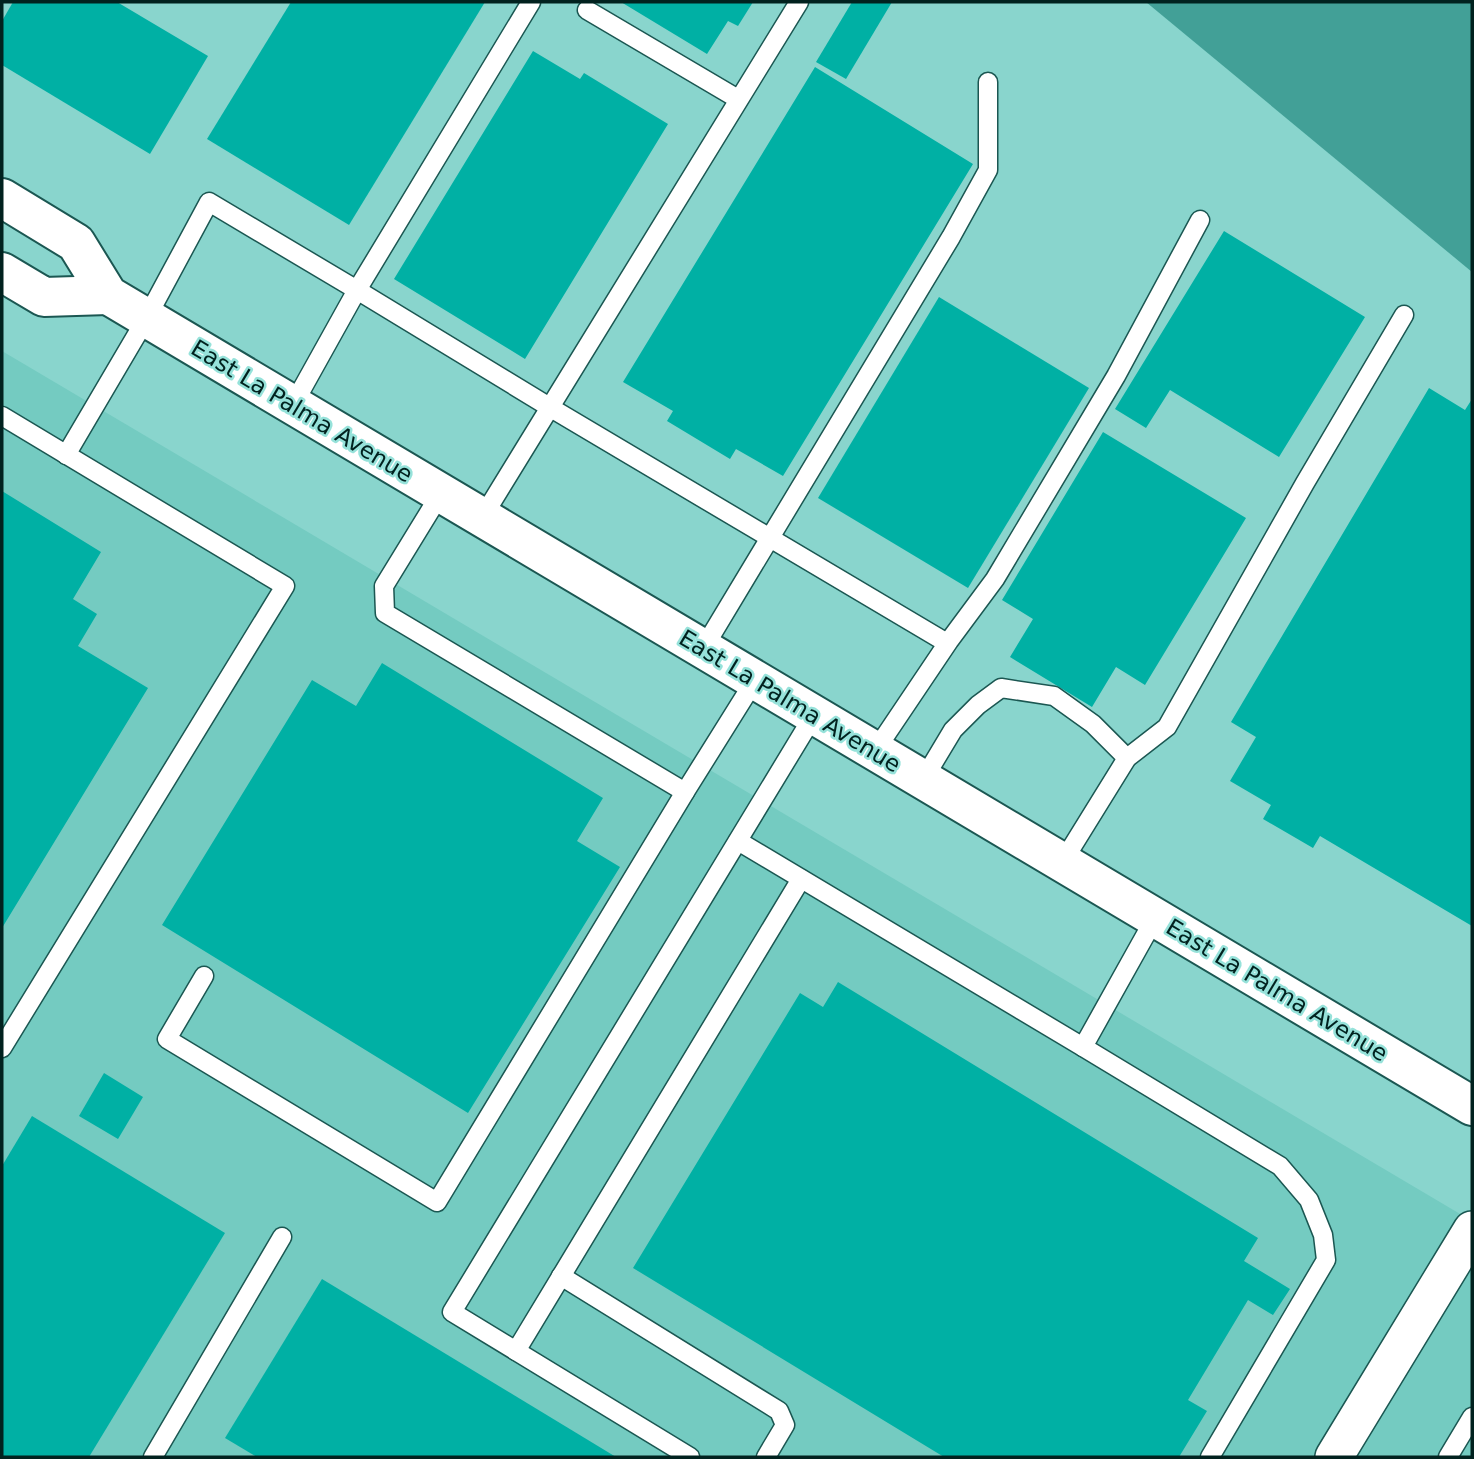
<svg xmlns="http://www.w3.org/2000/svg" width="1474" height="1459" viewBox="0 0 1474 1459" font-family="'DejaVu Sans',sans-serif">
  <rect width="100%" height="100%" fill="#89d5cd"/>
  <path fill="#74cbc1" d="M2,351L1472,1221V1457H2Z"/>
  <path fill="#42a097" d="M1146,2H1472V272Z"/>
  <g fill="#00b0a4">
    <path d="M13,2H117L208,56L150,154L2,65V21Z"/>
    <path d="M291,2H485L349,225L207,139Z"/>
    <path d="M621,2H753L738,26L728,21L707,54Z"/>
    <path d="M852,2H892L846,79L816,62Z"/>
    <path d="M533,51L580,79L584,73L668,124L525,359L394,279Z"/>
    <path d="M815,67L973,164L783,476L736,449L730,459L667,421L673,411L623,382Z"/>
    <path d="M1224,231L1365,317L1279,457L1170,390L1146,428L1115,409Z"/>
    <path d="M939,297L1089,388L968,588L818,498Z"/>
    <path d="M1429,388L1465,410L1472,399V926L1320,836L1313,848L1263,819L1271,805L1230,781L1256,737L1231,722Z"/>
    <path d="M1103,432L1246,518L1145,685L1116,667L1092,707L1010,657L1033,619L1002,600Z"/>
    <path d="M2,491L101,552L73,599L97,614L78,646L148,688L2,928Z"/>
    <path d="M382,663L603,798L577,841L620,867L468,1113L162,925L312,680L356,706Z"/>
    <path d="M838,982L1258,1238L1244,1261L1290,1289L1273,1315L1248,1300L1188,1400L1207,1411L1179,1457H944L633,1268L800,993L823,1007Z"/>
    <path d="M104,1073L143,1097L118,1139L79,1116Z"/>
    <path d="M32,1116L225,1233L89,1457H2V1166Z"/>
    <path d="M322,1279L616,1457H257L225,1438Z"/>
  </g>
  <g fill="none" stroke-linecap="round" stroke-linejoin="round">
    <g stroke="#1b5752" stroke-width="21">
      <g id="service">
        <path d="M587,10L738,99"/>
        <path d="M293,405L357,290L551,408L947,643"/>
        <path d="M2,416L285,586L2,1048"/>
        <path d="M66,455L146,319L209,202L357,290L531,2"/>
        <path d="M441,493L384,586L385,613L685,792L755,680"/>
        <path d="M482,518L799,2"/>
        <path d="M703,649L951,237L988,170V82"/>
        <path d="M875,751L949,641L995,579L1116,376L1200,220"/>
        <path d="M923,780L953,730L978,705L1001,688L1054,696L1093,724L1127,758"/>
        <path d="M738,841L1083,1047"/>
        <path d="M1062,863L1127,758L1167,727L1305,483L1404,315"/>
        <path d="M1155,918L1083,1047L1280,1166L1309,1200L1323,1235L1326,1260L1210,1457"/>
        <path d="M204,976L167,1039L437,1202L685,792"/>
        <path d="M561,1276L779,1411L785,1425L766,1457"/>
        <path d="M516,1351L801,879"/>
        <path d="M153,1457L282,1237"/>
        <path d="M690,1457L452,1312L814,715"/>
        <path d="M1448,1457L1472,1417"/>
      </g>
    </g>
    <g stroke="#1b5752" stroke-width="40">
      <path id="minor" d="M1334,1457L1472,1230"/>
    </g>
    <g stroke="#1b5752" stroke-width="42">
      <g id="secondary">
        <path d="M2,198L76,243L108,295L1472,1106"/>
        <path d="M2,272L44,297L108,295"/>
      </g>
    </g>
    <use href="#service" stroke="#fff" stroke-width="18"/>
    <use href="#minor" stroke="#fff" stroke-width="37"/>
    <use href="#secondary" stroke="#fff" stroke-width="38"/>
  </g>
  <g text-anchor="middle" stroke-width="5" stroke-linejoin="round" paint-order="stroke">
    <g font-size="23" fill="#01221f" stroke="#96e2da">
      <text transform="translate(302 411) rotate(31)" y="8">East La Palma Avenue</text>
      <text transform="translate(790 701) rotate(31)" y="8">East La Palma Avenue</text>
      <text transform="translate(1277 990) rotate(31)" y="8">East La Palma Avenue</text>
    </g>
  </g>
  <rect width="1474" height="1459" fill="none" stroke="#01221f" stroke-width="7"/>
</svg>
